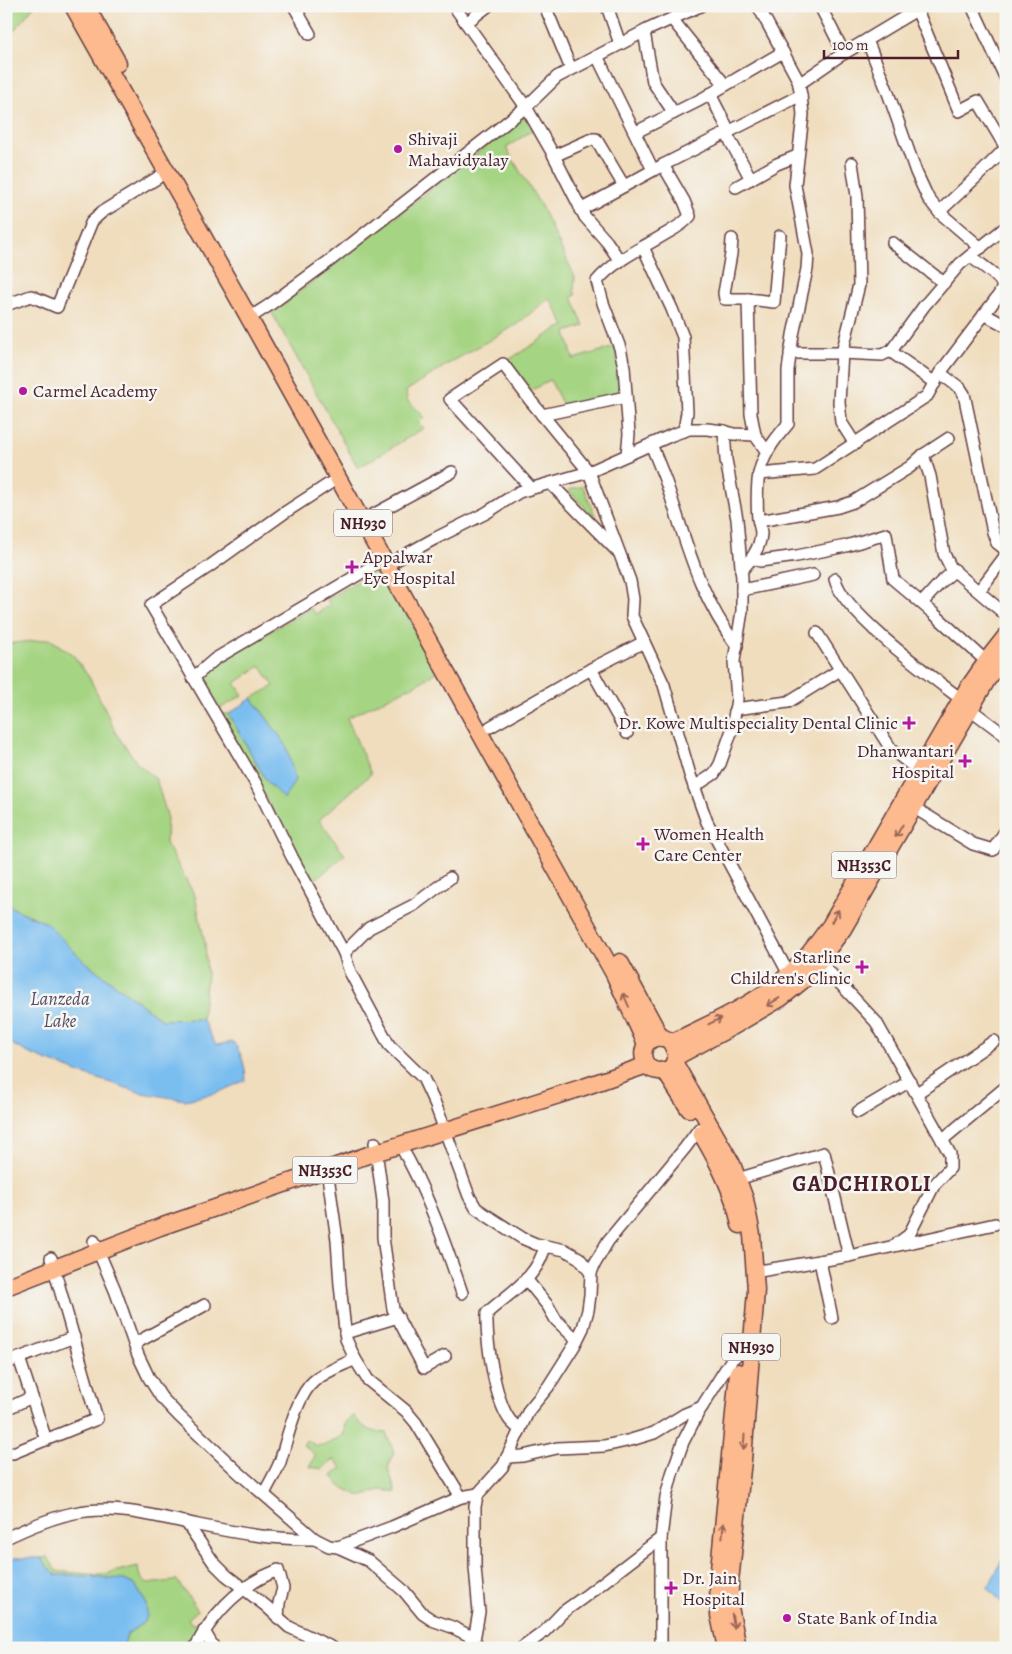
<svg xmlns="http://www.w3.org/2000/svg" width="1012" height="1654" viewBox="0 0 1012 1654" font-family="Alegreya,serif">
  <rect width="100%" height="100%" fill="#f6f6f2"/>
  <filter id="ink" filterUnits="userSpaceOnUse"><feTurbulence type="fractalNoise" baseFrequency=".02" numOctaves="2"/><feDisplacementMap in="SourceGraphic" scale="10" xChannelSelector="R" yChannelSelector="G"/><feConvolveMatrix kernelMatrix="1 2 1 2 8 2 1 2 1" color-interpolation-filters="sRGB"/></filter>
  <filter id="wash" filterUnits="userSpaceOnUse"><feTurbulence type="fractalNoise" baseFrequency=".0096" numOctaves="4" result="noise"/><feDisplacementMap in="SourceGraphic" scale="20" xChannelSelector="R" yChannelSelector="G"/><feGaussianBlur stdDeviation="1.12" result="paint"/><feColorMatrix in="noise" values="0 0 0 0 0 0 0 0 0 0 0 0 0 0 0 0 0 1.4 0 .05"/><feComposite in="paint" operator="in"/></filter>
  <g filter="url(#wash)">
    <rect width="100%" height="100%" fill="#f0ddbd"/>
    <g fill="#a5d482" stroke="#787a56">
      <path d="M6,6H34L12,33L6,37Z"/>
      <path d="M525,117L534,129L506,148L541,206L575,277L574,290L576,295L572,297L584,326L566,332L573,359L615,347L623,394L564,407L550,380L529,392L507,361L557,329L565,326L552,302L548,299L516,325L448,364L406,391L407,400L425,417L418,422L424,428L358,468L272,313L522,118Z"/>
      <path d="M583,486L597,520L568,490Z"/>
      <path d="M383,566L436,672L421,682L347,718L371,774L319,820L345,855L311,883L221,714H229L267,782L295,780L286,745L252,698L274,686L260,666L235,683L243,695L218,710L200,677L217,662L311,608L315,614L330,605L327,599Z"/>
      <path d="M50,639L73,655L89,677L106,711L115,732L138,764L156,779L167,815L166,843L195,896L205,943L207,975L202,1019L162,1020L84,961L46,923L6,905V644Z"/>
      <path d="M353,1415C363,1428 369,1432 386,1433L394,1452L388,1468L396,1492L380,1490L360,1496L340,1486L332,1476L342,1468L334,1459L322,1469L310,1467L315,1455L303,1445L306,1440L317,1446L330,1443L344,1434L345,1422Z"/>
      <path d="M48,1557L56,1571L100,1575L138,1566C139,1590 156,1582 174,1581L176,1579L198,1610L188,1619L193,1625L203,1618L205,1621L196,1633L190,1648H123L127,1634L143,1623L146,1603L135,1585L122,1579L70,1575H55L47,1566L42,1558Z"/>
    </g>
    <g fill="#7abef0" stroke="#626e8e">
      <path d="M252,698L286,745L295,780L284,799L267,782L229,714Z"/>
      <path d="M6,905L46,923L84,961L162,1020L202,1019L216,1045L233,1042C242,1053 245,1065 246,1080L217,1093L185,1100L142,1093L80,1073L30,1054L6,1041Z"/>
      <path d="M1006,1551V1607L988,1588Z"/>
      <path d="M13,1558H42L47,1566L56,1575H70L122,1579L135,1585L146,1603L147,1616L143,1623L127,1634L123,1648H6V1573Z"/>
    </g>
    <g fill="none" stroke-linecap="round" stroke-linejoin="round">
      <path stroke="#7abef0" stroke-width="2.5" d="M997,1044L1004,1037L1006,1038"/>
    </g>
  </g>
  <g filter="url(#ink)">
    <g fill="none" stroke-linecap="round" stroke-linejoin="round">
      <g stroke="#633c41" stroke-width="14">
        <g id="minor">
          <path d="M294,6L310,34"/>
          <path d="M454,6L526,107L553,154L585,217L607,242L620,261"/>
          <path d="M545,6L571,69"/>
          <path d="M607,6L620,44"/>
          <path d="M820,6L844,53"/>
          <path d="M972,6L1006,79"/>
          <path d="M917,10L959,111L978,101L1006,148L985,169L939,212"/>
          <path d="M672,19L725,85"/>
          <path d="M466,23L488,6"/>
          <path d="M644,32L653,82L674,113"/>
          <path d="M867,40L887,90L916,172L928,198L939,212L981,248"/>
          <path d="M597,56L653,170"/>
          <path d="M799,84L838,57L923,6"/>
          <path d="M710,94L729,131"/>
          <path d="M636,132L700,100L783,52"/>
          <path d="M726,133L751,179"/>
          <path d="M554,156L592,139H596L624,186"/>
          <path d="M852,163L857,196L859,285L842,353L839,402L841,422L855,444"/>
          <path d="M736,187L777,164L797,156"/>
          <path d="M580,210L663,165L801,95"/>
          <path d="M732,239L731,254L724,293L725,299H748L774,302L780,236"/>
          <path d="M893,243L944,283"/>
          <path d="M643,247L672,309L683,337L687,412L684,431"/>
          <path d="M748,299L751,414L755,435L767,452"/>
          <path d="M6,305L31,296L57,307L92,221L102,212L167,172"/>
          <path d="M984,314L1006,326"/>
          <path d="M249,318L268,306L332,259L497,130L526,107L557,77L649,29L700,6"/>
          <path d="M891,351L924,306L960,264L1006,227"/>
          <path d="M790,353H842L882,355L890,351L935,383"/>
          <path d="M940,373L960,388L964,394L993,532L997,543L1006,550"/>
          <path d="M542,415L626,397"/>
          <path d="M651,444C657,460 664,475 669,491C688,548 700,597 737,646"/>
          <path d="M627,455L629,434L624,367L620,348L603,303L597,281C614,261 640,249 662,236C672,230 683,225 690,216L684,201L663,165"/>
          <path d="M923,455L930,476L944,554L951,568L1006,615"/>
          <path d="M759,474L815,469L927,396L940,373L998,296C1000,293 1003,289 1002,285C1001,277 977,262 970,256"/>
          <path d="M338,478L284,513L207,568L151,605L256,784L292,857L344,953L369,928L414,905L450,878"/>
          <path d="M551,484L617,551"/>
          <path d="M531,488L450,399L503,364L530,400L589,472L630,581L633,599L632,616L664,685L690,775L707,822L792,980"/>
          <path d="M371,516L452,472"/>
          <path d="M759,521L838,507L853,502L910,467L923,455L949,438"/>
          <path d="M752,558L760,561L797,556L846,546L886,534L893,579L933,613L986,661"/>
          <path d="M396,560L434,539L486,513L519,492L589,472L672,435L689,429H707L724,431L733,434L755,435"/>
          <path d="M741,571C750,561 760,549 761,534C761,529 759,524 758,519C757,507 757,493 758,481C760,458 774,440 788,424V370L793,335L807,269L808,254L795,185L803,115L801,95L798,80L758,6"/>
          <path d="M835,579C842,612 932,677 961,699"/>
          <path d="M742,590L813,575"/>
          <path d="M979,591L1006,555"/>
          <path d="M922,603L940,583L955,570"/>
          <path d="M817,633L891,749L919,771"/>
          <path d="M591,669L627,733"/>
          <path d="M193,678L215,659L383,560"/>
          <path d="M735,709L788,702L840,670"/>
          <path d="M970,709L1006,736"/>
          <path d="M490,727L591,669L644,642"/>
          <path d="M694,787L714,774L720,764L732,730L737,699L734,661L742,611V578L737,519L726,460L724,431"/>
          <path d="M913,807L973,844L993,850L1006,830"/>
          <path d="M344,953L350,972L389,1045L423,1078L436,1106L469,1196L476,1208L486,1215L522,1238L536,1244L565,1250L579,1258L591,1273"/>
          <path d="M819,961L876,1022L950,1154V1168L934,1185L909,1235L898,1243"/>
          <path d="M917,1093L994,1041"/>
          <path d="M858,1112L910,1081"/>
          <path d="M942,1140L1006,1087"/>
          <path d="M375,1143L383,1201V1237L393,1309L424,1368L445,1356"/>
          <path d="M400,1145C427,1191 445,1243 462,1293"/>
          <path d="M327,1169L337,1240L340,1285L346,1339L355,1359L368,1380L406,1411L416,1423L461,1497"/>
          <path d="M731,1181L824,1153L849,1256L995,1224"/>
          <path d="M94,1241L115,1290L138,1355L149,1378L161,1397L179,1416L238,1472L315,1539L329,1546L338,1547L369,1561L404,1591L423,1614L432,1620L452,1627L468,1635L474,1640L479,1648"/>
          <path d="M820,1261L832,1318"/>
          <path d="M754,1272L849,1256"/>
          <path d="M526,1279L548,1306L556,1320L577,1340"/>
          <path d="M345,1333L398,1317"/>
          <path d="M134,1344L205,1305"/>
          <path d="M19,1358L46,1440"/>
          <path d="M6,1363L74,1337"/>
          <path d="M6,1409L32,1397"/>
          <path d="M520,1430C516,1426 512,1423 509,1419C494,1397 486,1339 487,1313C510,1292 537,1279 545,1246"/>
          <path d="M13,1453L97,1419L51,1258"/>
          <path d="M507,1457L523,1456L557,1448L604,1446L631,1440L654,1433L685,1414L702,1407"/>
          <path d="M264,1494C269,1483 276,1473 280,1462C287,1440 296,1396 314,1381C326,1371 341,1366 355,1359"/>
          <path d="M186,1522L214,1563L226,1575L266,1606L289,1627L333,1648"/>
          <path d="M6,1538C25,1529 54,1517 74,1513C115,1504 158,1517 198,1525C237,1533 276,1540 315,1539"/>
          <path d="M338,1547L392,1527L461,1497L478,1494"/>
          <path d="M204,1631L214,1648"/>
          <path d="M474,1640L479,1612L475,1567V1506L478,1494L503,1466L529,1410L548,1387L574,1346L583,1328L588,1310L590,1295L591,1273L594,1265L608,1241L685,1148L699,1129"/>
          <path d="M195,1648C214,1611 240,1585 278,1570L283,1588L279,1603L278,1618"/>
          <path d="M522,1648L544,1632L563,1612L584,1597L661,1538"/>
          <path d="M661,1648V1538L666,1497L672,1474L683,1442L698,1413L732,1359L740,1352L751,1353"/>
        </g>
      </g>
      <g stroke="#633c41" stroke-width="19">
        <g id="highway">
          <path d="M73,6L234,291L614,974L646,1044C640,1055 644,1070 659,1071C689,1073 674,1019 646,1044"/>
          <path d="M86,6L118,63"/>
          <path d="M620,962L661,1038"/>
          <path d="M671,1043C715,1021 764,1001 799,965C811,953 820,939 830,926L966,691L991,655L1006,636"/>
          <path d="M676,1057L732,1027L781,998L807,977L843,929L987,680L1006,655"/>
          <path d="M674,1062L732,1164L745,1199L752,1235L756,1290L743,1460L730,1582V1607L738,1648"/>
          <path d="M664,1070L689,1109"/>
          <path d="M701,1133C718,1162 734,1192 740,1225"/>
          <path d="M6,1287L160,1227L368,1155L581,1088L647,1065"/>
          <path d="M726,1648L719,1615L718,1580L738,1372"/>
        </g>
      </g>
      <use href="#minor" stroke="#fff" stroke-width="11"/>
      <use href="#highway" stroke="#fcba8e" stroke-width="16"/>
    </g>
    <defs><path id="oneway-shaft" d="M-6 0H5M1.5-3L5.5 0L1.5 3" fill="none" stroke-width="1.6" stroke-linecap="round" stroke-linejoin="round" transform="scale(1.25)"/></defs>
    <g stroke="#9a6558">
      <use href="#oneway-shaft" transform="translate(899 831) rotate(120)"/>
      <use href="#oneway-shaft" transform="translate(835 916) rotate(-60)"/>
      <use href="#oneway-shaft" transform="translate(626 1000) rotate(-114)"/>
      <use href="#oneway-shaft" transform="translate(773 1002) rotate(149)"/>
      <use href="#oneway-shaft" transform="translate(715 1021) rotate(-26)"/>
      <use href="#oneway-shaft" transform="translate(744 1442) rotate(94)"/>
      <use href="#oneway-shaft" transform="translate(723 1530) rotate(-85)"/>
      <use href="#oneway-shaft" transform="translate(733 1621) rotate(80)"/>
    </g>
  </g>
  <g fill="#b5179e" stroke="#f6f6f2" stroke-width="2">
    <circle cx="398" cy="149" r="5"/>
    <circle cx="23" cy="391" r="5"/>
    <path d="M349.5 559.5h5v5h5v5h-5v5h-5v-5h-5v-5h5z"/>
    <path d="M906.5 715.5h5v5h5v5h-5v5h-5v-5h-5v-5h5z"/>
    <path d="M962.5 753.5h5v5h5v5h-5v5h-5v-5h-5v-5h5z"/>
    <path d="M640.5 836.5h5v5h5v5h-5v5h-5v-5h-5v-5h5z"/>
    <path d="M859.5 959.5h5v5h5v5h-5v5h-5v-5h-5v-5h5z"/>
    <path d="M668.5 1580.5h5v5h5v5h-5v5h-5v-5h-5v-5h5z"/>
    <circle cx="787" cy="1618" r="5"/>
  </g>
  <g text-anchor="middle" stroke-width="5" stroke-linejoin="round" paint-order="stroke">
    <g fill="#f6f6f2" stroke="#7e6067" stroke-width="1">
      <rect x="334" y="509.5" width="58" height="27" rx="4"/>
      <rect x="831.5" y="851.5" width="65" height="27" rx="4"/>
      <rect x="292.5" y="1156.5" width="65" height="27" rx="4"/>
      <rect x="722" y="1333.5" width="58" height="27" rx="4"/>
    </g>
    <g font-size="16" font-weight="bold" fill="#4a1f2b">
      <text x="363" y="529">NH930</text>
      <text x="864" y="871">NH353C</text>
      <text x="325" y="1176">NH353C</text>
      <text x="751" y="1353">NH930</text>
    </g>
    <g font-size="18" fill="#4a1f2b" stroke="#f6f6f2" text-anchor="start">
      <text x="408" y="145">Shivaji<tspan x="408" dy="21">Mahavidyalay</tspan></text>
      <text x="33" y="397">Carmel Academy</text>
      <text x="363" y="563">Appalwar<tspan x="363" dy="21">Eye Hospital</tspan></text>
      <text x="898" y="729" text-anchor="end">Dr. Kowe Multispeciality Dental Clinic</text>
      <text x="954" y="757" text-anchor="end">Dhanwantari<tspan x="954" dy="21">Hospital</tspan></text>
      <text x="654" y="840">Women Health<tspan x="654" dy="21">Care Center</tspan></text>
      <text x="851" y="963" text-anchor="end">Starline<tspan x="851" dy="21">Children's Clinic</tspan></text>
      <text x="682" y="1584">Dr. Jain<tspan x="682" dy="21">Hospital</tspan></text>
      <text x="797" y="1624">State Bank of India</text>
    </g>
    <g font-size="19" font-style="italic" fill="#584f66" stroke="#f6f6f2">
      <text x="60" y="1005">Lanzeda<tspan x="60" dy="22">Lake</tspan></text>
    </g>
    <g font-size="22" font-weight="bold" letter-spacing="1" fill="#4a1f2b" stroke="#f6f6f2">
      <text x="862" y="1191">GADCHIROLI</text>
    </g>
  </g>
  <rect width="1012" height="1654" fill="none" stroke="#f6f6f2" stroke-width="25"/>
  <path d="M824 50v8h134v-8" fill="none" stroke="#4a1f2b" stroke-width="2.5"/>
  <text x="832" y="50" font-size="15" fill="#4a1f2b" stroke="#f6f6f2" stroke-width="4" paint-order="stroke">100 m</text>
</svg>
